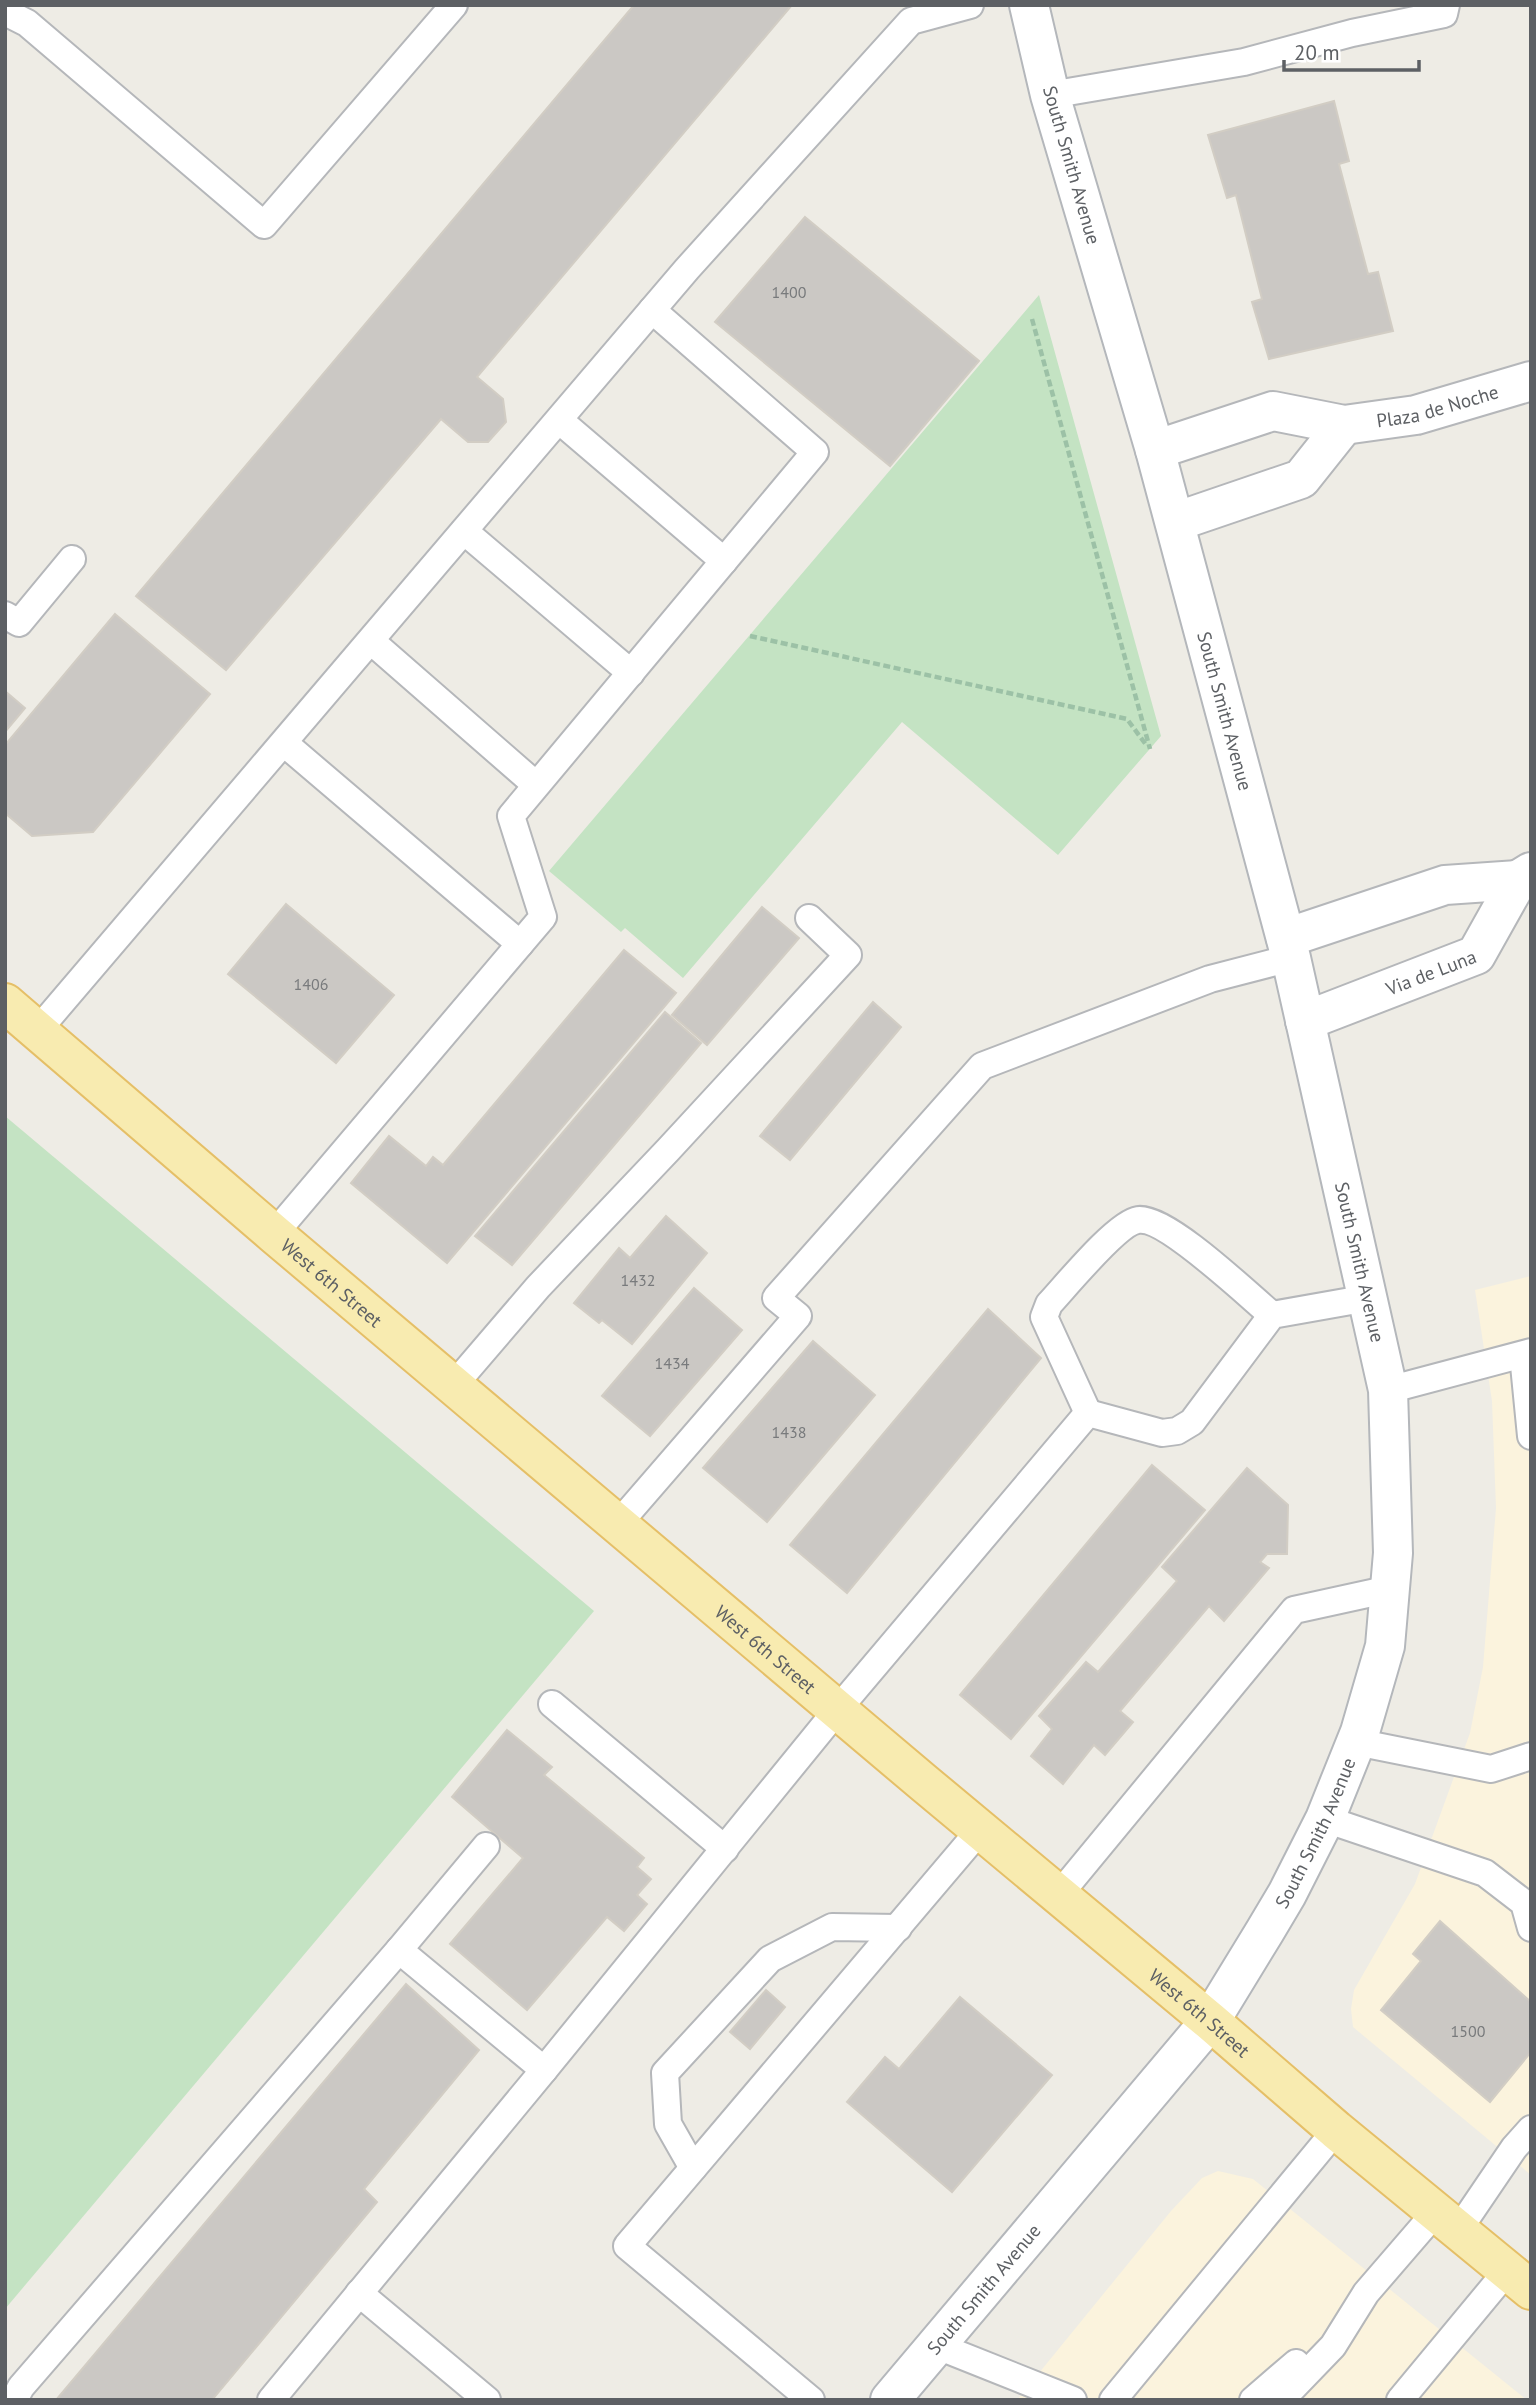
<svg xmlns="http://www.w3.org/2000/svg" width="1536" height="2405" viewBox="0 0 1536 2405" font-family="'PT Sans',sans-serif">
  <rect width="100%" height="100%" fill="#eeece5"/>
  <g fill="#fbf3dd">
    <path d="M1531,1276V2175L1353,2027L1351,2009L1354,1990L1415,1884L1470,1733L1483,1667L1496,1508L1492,1401L1475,1290Z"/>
    <path d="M1218,2171L1253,2179L1527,2400H1017L1171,2211L1202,2178Z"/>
  </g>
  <g fill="#c4e3c3">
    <path d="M1039,295L1161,736L1058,855L902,722L683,978L625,928L621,932L549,871Z"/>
    <path d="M5,1116L594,1611L5,2309Z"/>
  </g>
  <g fill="#cbc8c4" stroke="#d2cdc4" stroke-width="2">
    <path d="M634,5H792L477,377L503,399L506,422L488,442H468L441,419L226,670L136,596Z"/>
    <path d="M1334,101L1349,161L1339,164L1368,274L1378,272L1393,331L1269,359L1252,302L1262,299L1236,195L1227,198L1208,135Z"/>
    <path d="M805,217L979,361L890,466L715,322Z"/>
    <path d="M115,614L210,694L93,832L32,836L5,813V745Z"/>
    <path d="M5,691L25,708L5,732Z"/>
    <path d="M286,904L394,995L336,1063L228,974Z"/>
    <path d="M762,907L799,938L707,1045L672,1015Z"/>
    <path d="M624,950L676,993L447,1263L351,1183L389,1136L426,1166L433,1157L443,1165Z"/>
    <path d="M873,1002L901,1027L790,1160L760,1136Z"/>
    <path d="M665,1012L701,1043L512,1265L475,1236Z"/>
    <path d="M666,1216L707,1253L632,1344L602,1320L599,1323L574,1303L619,1248L630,1258Z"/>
    <path d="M694,1288L742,1330L650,1436L602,1396Z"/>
    <path d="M988,1309L1041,1358L847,1593L790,1545Z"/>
    <path d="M813,1341L875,1395L767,1522L703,1468Z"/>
    <path d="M1152,1465L1205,1510L1011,1739L960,1695Z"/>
    <path d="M1247,1468L1288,1505L1287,1554H1267L1260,1562L1269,1568L1224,1621L1209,1606L1120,1711L1133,1722L1105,1755L1094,1745L1063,1784L1031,1756L1052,1729L1039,1716L1086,1662L1098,1672L1177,1581L1162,1567Z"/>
    <path d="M507,1730L552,1767L544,1775L644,1858L637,1867L651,1879L637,1895L647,1904L624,1931L607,1917L527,2010L450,1944L523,1858L452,1797Z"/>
    <path d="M1440,1921L1531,2002V2052L1490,2102L1381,2010L1421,1961L1413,1954Z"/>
    <path d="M406,1984L479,2050L364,2189L377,2202L212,2400H56Z"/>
    <path d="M766,1990L785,2007L750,2049L730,2032Z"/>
    <path d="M960,1997L1052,2075L952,2192L847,2102L885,2057L899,2069Z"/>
  </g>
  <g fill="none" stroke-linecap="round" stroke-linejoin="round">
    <g stroke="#b5b7ba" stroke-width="30">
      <g id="service">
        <path d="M5,12L27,23L264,225L454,5"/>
        <path d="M1050,95L1244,62L1352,33L1444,14L1446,5"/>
        <path d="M559,420L724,561"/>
        <path d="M464,531L631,673"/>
        <path d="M5,615L19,623L72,559"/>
        <path d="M371,641L536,785"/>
        <path d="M284,743L520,944"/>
        <path d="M38,1030L687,269L911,21L970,5"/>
        <path d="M274,1234L543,917L511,816L815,452L652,310"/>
        <path d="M1523,1355L1531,1436"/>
        <path d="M454,1385L538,1287L668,1150L848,955L809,918"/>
        <path d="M1388,1390L1531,1352"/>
        <path d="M1088,1413L1044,1317L1049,1304C1065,1287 1117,1223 1138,1220C1166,1216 1248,1295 1272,1315"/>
        <path d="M618,1524L798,1316L776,1298L982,1066L1210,979L1291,958"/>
        <path d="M552,1704L725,1849"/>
        <path d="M1356,1742L1491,1769L1531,1756"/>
        <path d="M1325,1819L1485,1873L1524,1903L1531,1928"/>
        <path d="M1058,1896L1294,1610L1390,1589"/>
        <path d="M399,1950L486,1846"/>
        <path d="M693,2168L668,2124L665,2073L770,1959L832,1927L898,1928"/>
        <path d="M1457,2232L1514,2148L1531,2129"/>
        <path d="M359,2293L487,2400"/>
        <path d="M935,2345L1073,2400"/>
        <path d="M14,2400L21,2387L399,1950L544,2070"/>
        <path d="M271,2400L544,2070L838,1709L1088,1413L1162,1433L1177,1431L1192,1422L1272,1315L1368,1298"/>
        <path d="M811,2400L627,2246L980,1830"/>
        <path d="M1113,2400L1336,2130"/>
        <path d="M1253,2400L1296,2363"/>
        <path d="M1281,2400L1333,2346L1366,2293L1435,2213"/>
        <path d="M1400,2400L1507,2271"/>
      </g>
    </g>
    <g stroke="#b5b7ba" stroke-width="42">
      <g id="minor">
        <path id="s1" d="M1155,450L1273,411L1344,425L1416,415L1531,381"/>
        <path d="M1175,522L1301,479L1344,425"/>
        <path d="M1286,938L1445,885L1518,880"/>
        <path id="s2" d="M1305,1021L1476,955L1518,880L1531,872"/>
      </g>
    </g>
    <g stroke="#b4b7bb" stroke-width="42">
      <g id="secondary">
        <path id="s3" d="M890,2400L1210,2021L1265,1931L1287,1894L1325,1819L1360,1732L1385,1646L1393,1553L1388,1390L1291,958L1155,450L1050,95L1029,5"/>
      </g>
    </g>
    <g stroke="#e5bf67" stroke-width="42">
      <g id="primary">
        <path id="s4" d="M5,1003L274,1234L924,1783L1210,2021L1336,2130L1531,2290"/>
      </g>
    </g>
    <g stroke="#9cc1a6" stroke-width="4.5" stroke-dasharray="7 3.5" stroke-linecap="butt">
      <path d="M1032,319L1150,749"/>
      <path d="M750,636L1127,719L1147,746"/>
    </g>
    <use href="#service" stroke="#fff" stroke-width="26"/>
    <use href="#minor" stroke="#fff" stroke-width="38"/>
    <use href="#secondary" stroke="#fff" stroke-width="38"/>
    <use href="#primary" stroke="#f8ebb0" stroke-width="38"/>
  </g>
  <g text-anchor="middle" stroke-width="7" stroke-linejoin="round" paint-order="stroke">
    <g font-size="16" fill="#787a7c">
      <text x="789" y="298">1400</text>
      <text x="311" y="990">1406</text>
      <text x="638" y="1286">1432</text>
      <text x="672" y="1369">1434</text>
      <text x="789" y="1438">1438</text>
      <text x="1468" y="2037">1500</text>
    </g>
    <g font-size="19" fill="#5d6064" stroke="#fff">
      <text transform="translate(1072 165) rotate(74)" y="7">South Smith Avenue</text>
      <text dy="7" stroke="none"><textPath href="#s1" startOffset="292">Plaza de Noche</textPath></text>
      <text transform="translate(1225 711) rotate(75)" y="7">South Smith Avenue</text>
      <text dy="7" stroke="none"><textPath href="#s2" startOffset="135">Via de Luna</textPath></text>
      <text transform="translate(1360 1262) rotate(77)" y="7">South Smith Avenue</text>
      <text dy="7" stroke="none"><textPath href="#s4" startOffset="430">West 6th Street</textPath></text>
      <text dy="7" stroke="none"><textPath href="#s4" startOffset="998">West 6th Street</textPath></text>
      <text dy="7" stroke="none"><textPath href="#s3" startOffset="712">South Smith Avenue</textPath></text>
      <text dy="7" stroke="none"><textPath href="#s4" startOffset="1564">West 6th Street</textPath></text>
      <text dy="7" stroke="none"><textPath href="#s3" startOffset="145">South Smith Avenue</textPath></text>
    </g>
  </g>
  <rect width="1536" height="2405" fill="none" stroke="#5d6064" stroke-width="14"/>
  <path d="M1284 60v10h135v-10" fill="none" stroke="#5d6064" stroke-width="3.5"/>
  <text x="1294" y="60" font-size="21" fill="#5d6064" stroke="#ffffff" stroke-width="5" paint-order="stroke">20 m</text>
</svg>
